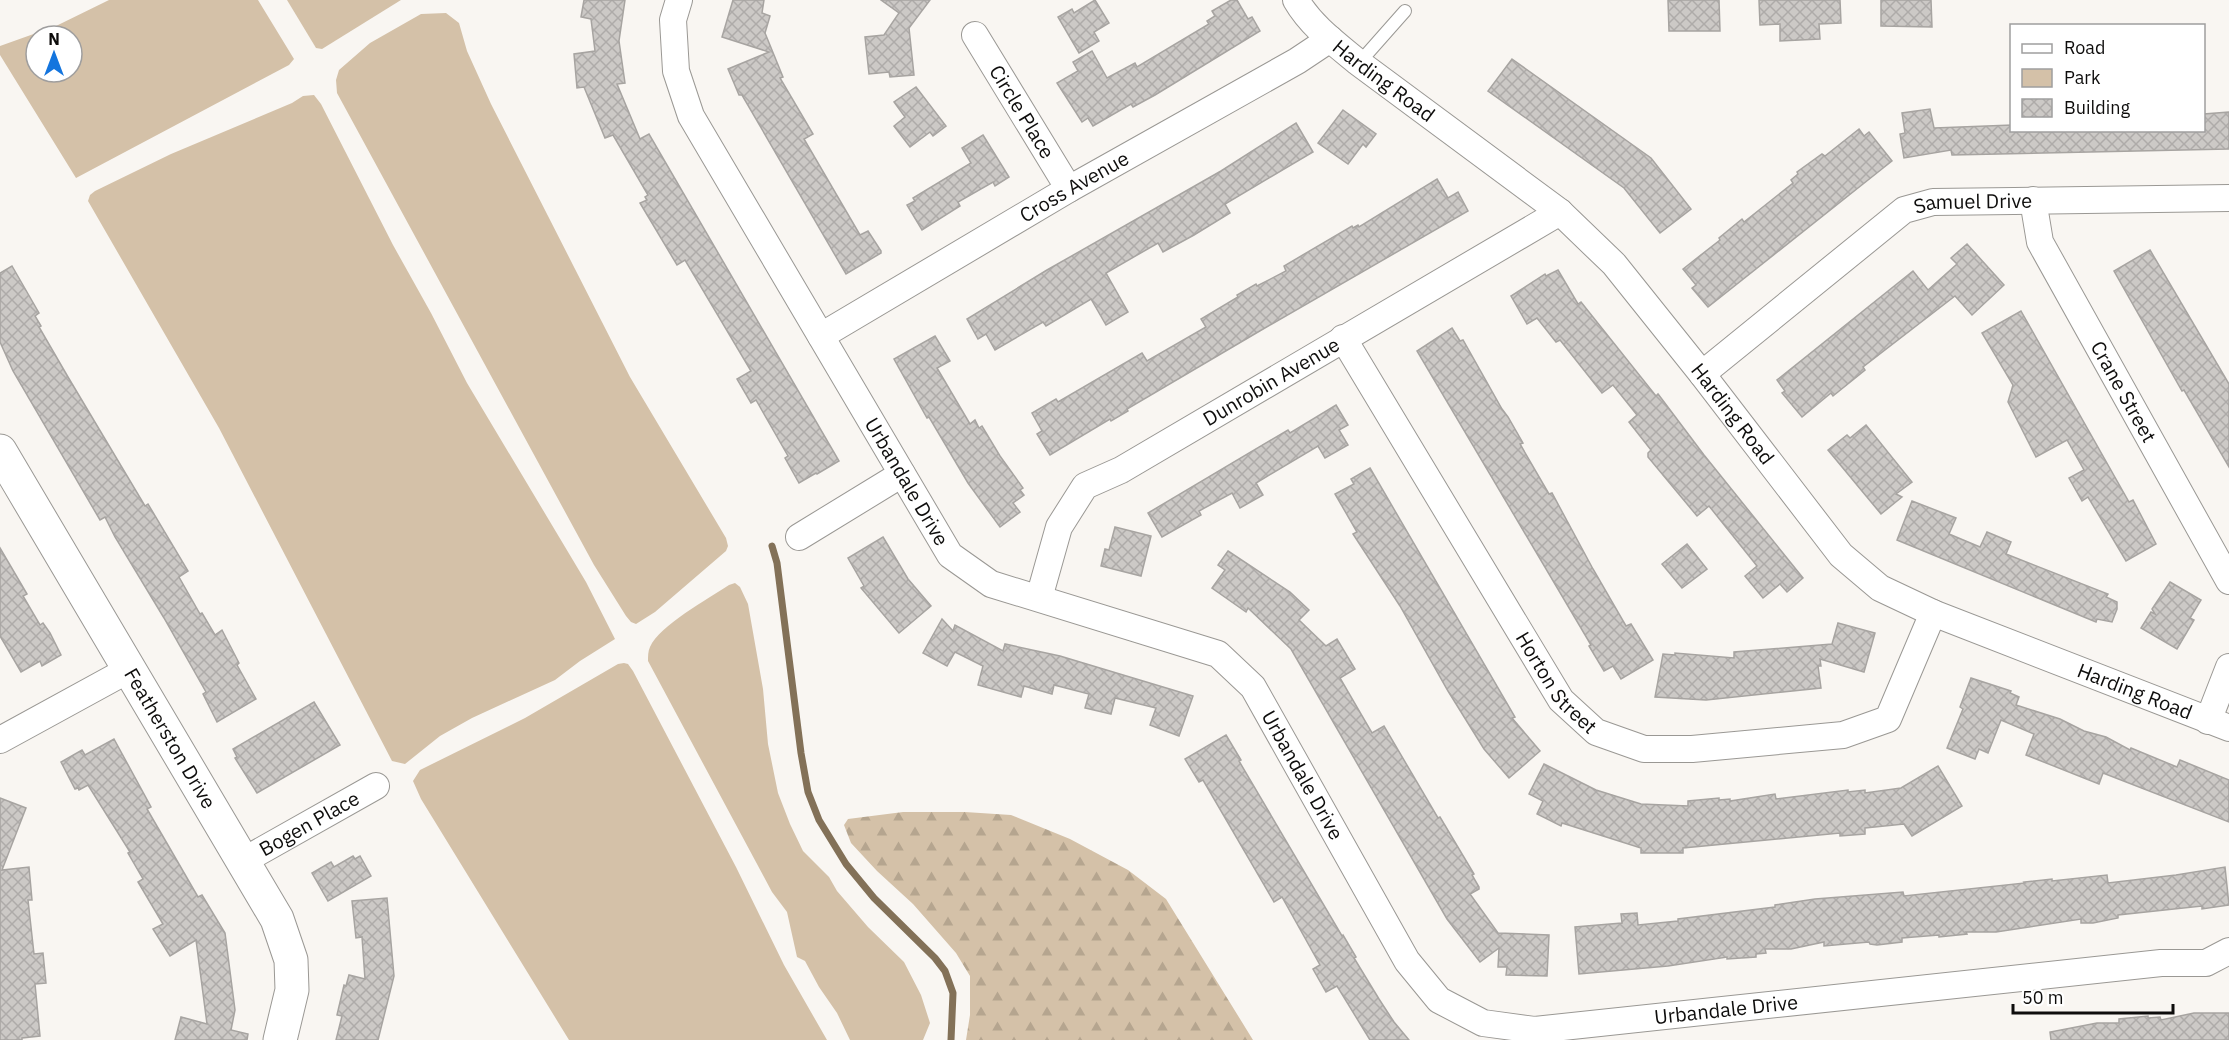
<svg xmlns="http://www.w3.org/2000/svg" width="2229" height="1040" viewBox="0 0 2229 1040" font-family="'IBM Plex Sans',sans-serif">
  <defs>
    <pattern id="forest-firs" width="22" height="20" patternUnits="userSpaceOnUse" patternTransform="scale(1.5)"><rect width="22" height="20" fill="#d4c1a8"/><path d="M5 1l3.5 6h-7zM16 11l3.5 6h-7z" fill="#b5a58f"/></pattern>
    <pattern id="building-cross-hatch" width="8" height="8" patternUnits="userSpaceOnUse" patternTransform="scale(1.5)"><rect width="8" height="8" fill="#ccc9c6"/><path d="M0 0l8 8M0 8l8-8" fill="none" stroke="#aeaba9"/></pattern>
  </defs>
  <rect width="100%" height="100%" fill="#f9f6f2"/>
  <g fill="#d4c1a8" fill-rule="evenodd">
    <path d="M109,0H258L294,59L289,65L76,178L0,55V46L56,26ZM36,36H72V72H36Z"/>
    <path d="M287,0H401L322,49L316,48Z"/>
    <path d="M446,13L459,23L467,51L491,104L630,377L726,538L728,546L726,551L655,612L636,624L631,622L626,616L594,565L337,93L336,80L339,70L370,43L421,14Z"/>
    <path d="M314,95L321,104L393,245L431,313L467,383L586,582L615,639L580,661L555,680L472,718L440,736L405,764L392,761L219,428L88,201L90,195L95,191L171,154L292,103L303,96Z"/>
    <path d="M735,583L740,587L748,604L763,689L768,744L778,793L790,824L803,851L829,877L837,891L868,927L904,962L921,995L930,1023L923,1040H850L837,1013L819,987L805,961L797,957L787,912L772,892L648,661C648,656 648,651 650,647C660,625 708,599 729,585Z"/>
    <path d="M624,663L628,664L633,671L736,867L784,965L827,1040H569L421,799L413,781L420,770L525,718L618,664Z"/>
  </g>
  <path fill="url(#forest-firs)" d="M903,812H965L1011,815L1070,839L1128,870L1166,899L1253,1040H966L970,1015V976L956,953L913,904L877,871L851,843L844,825L848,819Z"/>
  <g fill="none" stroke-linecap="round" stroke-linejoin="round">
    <path stroke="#837158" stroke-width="7" d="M772,546L777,563L801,753L808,792L819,820L846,864L874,898L935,958L945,971L953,993L951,1040"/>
  </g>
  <g fill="url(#building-cross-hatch)" stroke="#a7a4a1" stroke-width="1.5">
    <path d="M584,0H625L619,41L625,83L617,84L640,139L649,134L839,461L817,474L816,473L799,483L785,458L788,456L756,400L751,403L737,379L751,371L685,260L677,265L640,203L647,200L645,197L648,195L613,135L605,138L584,87L577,88L574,54L595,51L591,19L581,17Z"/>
    <path d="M733,0H764L762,13L770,16L765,33L783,77L780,78L813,134L804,139L860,235L868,231L881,251V253L846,274L742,95H739L728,69L769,52L722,37Z"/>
    <path d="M881,0H930L909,28L914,75L890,77L889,72L869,74L865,37L884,35L899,13Z"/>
    <path d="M1095,0L1109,23L1094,32L1099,41L1079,53L1058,17L1072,9L1074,13Z"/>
    <path d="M1231,0H1237L1248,19L1252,17L1260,31L1155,95L1133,107L1131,104L1093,126L1088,118L1082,122L1057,83L1078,71L1073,62L1092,51L1107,78L1135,63L1137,67L1209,24L1207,21L1215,16L1212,11Z"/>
    <path d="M1668,0H1719L1720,31H1669Z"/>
    <path d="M1759,0H1840L1841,23L1819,24L1820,39L1780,41V24L1760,25Z"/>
    <path d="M1881,0H1931L1932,27L1881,26Z"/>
    <path d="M1512,59L1651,158L1691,209L1660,233L1624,188L1488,91Z"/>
    <path d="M916,87L946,126L933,136L930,132L910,147L894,126L905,117L894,102Z"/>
    <path d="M1930,109L1934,128L2012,125V130H2204V114L2229,112V149L1952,155L1951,150L1904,158L1900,134L1905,133L1902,113Z"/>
    <path d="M1343,110L1376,134L1366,147L1363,144L1348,164L1318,143Z"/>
    <path d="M1296,123L1313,152L1225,204L1230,213L1194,235L1163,252L1158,243L1106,273L1128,312L1106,325L1091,299L1046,326L1043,322L995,350L986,334L978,339L967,319L1047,270L1221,171Z"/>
    <path d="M1859,129L1864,136L1869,132L1892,161L1708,307L1692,288L1696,285L1683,269L1720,240L1719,238L1742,219L1744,222L1793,183L1791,180L1798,174L1797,172L1822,154L1825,156Z"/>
    <path d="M983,135L1009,177L995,186L993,182L958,202L960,206L922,230L907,205L915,201L913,198L971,163L962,148Z"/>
    <path d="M1437,179L1448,198L1458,192L1468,211L1258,332L1127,409L1128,411L1111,421L1110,419L1050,455L1037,434L1042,431L1032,413L1056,399L1058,402L1142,353L1147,361L1206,327L1201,319L1238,297L1237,295L1256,284L1257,286L1286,271L1284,266L1352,226L1353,228L1358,225L1359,227Z"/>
    <path d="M1967,244L2004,285L1972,315L1955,296L1863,367L1865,370L1833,396L1831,393L1802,417L1782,393L1785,391L1777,380L1913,271L1928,290L1957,264L1951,258Z"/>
    <path d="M2150,250L2229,384V467L2184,390L2182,391L2114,271Z"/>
    <path d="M12,266L39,313L35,316L41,326L39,327L68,377L145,506L148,504L188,571L179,577L200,614L202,613L215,635L222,630L239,663L237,665L256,699L217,722L203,694L206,692L164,618L115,537L105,517L100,520L13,371L0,342V273Z"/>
    <path d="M1558,270L1578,304L1581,302L1656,396L1658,394L1704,455L1803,578L1787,592L1780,584L1763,598L1745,576L1757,566L1709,506L1697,516L1648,457V453L1651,450L1629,422L1637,415L1613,385L1602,393L1560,340L1556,342L1537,318L1527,324L1511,296L1545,274L1546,276Z"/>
    <path d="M2021,311L2129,502L2133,500L2156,544L2126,561L2088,497L2082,501L2069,478L2084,470L2067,440L2036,457L2008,402L2013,385L1982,333Z"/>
    <path d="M1452,328L1460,341L1463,340L1502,409L1508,417L1523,443L1520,444L1549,494L1552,493L1593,569L1626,626L1631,624L1653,660L1621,679L1613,666L1604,671L1589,646L1591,645L1417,351Z"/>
    <path d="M935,336L950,361L937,368L970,424L975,420L979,428L982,426L1000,456L1023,488L1020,490L1024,495L1013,503L1020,512L1000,527L968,483L929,417L927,418L894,359Z"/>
    <path d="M1336,405L1348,425L1339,430L1348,445L1325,458L1318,446L1256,483L1263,495L1240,508L1232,493L1199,511L1201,515L1162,537L1148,513L1288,430L1290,433Z"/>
    <path d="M1866,425L1912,482L1896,494L1902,497L1881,514L1828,450L1847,435L1850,438Z"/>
    <path d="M1370,468L1515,717L1512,718L1540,751L1509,778L1484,749L1448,691L1400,606L1353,534L1357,532L1335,494L1354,484L1351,479Z"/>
    <path d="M1912,501L1956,518L1949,534L1980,547L1987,532L2011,542L2006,554L2108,594L2106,597L2117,602V609L2112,622L2097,619L2096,622L1897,540Z"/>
    <path d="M1115,527L1151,536L1141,576L1101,566L1105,549L1109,550Z"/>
    <path d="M883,537L908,579L931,606L899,633L861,588L864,586L848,558Z"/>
    <path d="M1687,544L1707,569L1682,588L1662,564Z"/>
    <path d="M0,548L27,594L23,596L40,625L43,623L50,633L61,655L42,666L40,661L21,672L0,636Z"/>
    <path d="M1228,551L1290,592L1309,610L1299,620L1326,646L1337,639L1355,669L1340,678L1372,733L1384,726L1438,818L1440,817L1474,874L1472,875L1479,887V889L1470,894L1498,933L1549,935L1547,976L1506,975L1507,967H1498L1499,948L1480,962L1447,919L1291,649L1248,608L1246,612L1212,588L1225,570L1218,565Z"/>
    <path d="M2170,582L2201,600L2190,618L2194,620L2177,649L2141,628L2151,612L2155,614L2152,609Z"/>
    <path d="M942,619L953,631L955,625L1003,651L1005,644L1060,656L1193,696L1179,736L1150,725L1156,708L1115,698L1111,714L1085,708L1089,694L1054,685L1052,694L1024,686L1021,697L978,685L983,666L955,652L947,666L923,653Z"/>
    <path d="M1838,623L1875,633L1864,672L1820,659L1821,666H1818L1821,688L1706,700L1655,697L1663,654L1675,655V653L1734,658V652L1832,644Z"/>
    <path d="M1971,678L2011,691L2010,693L2019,697L2016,705L2060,719L2084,731L2106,737L2130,750L2131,748L2177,767L2180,760L2229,780V822L2103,773L2099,784L2026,755L2034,734L2001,720L1988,753L1979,749L1975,759L1947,748L1963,709L1960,707Z"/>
    <path d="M314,702L340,745L257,793L235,758L237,757L233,749Z"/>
    <path d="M1226,735L1241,760L1239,761L1342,936L1343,935L1356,957L1354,958L1379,999L1394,1022L1409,1040H1370L1337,986L1326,992L1313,969L1320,965L1282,897L1274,902L1203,780L1199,782L1185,759Z"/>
    <path d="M114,739L151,807L147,809L172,852L198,897L202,895L225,933L235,1010L231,1030L248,1034L247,1040H175L181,1017L207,1024L196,940L170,956L153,929L163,924L138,882L143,879L128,853L130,852L88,785L79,790L78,788L75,789L61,762L82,750L85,755Z"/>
    <path d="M1544,764L1596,790L1641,804L1688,806V801L1719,798V800L1730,799V801L1775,794L1776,799L1848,790V792L1865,790V793L1901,788L1938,766L1962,806L1912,836L1904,824L1865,828V834L1840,836V833L1683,848V853H1641V848L1562,823L1561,826L1537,814L1543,801L1529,794Z"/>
    <path d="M0,798L26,808L2,870L29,867L32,900H28L34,954L43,953L46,983L35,984L40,1036L22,1038V1040H0Z"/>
    <path d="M353,856L355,859L360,856L371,876L328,901L312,873L331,862L334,867Z"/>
    <path d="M2225,867L2229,905L2202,909V906L2118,915V918L2093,923H2081V919L1996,932H1966L1967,934L1939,937V935L1902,938V942L1877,945L1870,944L1869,942L1824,946V942L1791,949H1765L1766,953L1756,954V957L1727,959V957L1668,966L1579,974L1575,927L1622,923L1621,914L1637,913L1638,925L1678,921V919L1775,907V905L1815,899L1903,892L1904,896L2025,883L2024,882L2052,879V881L2107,875L2108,883L2176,875Z"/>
    <path d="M387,898L394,976L378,1040H336L342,1016L337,1015L344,985L346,986L349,975L365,979L362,937L356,938L352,901Z"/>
    <path d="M2194,1013H2229V1040H2051L2050,1032L2097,1023H2119V1019L2148,1016V1018L2160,1017L2161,1020Z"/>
  </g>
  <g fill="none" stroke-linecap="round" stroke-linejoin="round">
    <g stroke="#9a9894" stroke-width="14">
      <path id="lane" d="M1359,63L1405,11"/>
    </g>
    <g stroke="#9a9894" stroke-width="28">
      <g id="street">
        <path id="s1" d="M679,0L673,20L676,71L691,116L950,555L991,584L1218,654L1253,687L1407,961L1439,1000L1483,1023L1535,1030L2161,963H2206L2229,951"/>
        <path id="s2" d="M1296,0C1311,26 1336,44 1359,63L1560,212L1614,264L1702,374L1841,555L1880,588L1933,613L2229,728"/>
        <path id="s3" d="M975,35L1069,189"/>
        <path id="s4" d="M2033,200L2040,242L2229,581"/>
        <path id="s5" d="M821,336L1069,189L1297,61L1330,39"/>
        <path id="s6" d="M1343,338L1561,700L1596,732L1644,749H1692L1843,735L1888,719L1933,613"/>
        <path id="s7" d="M1702,374L1904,210L1933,202L2229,198"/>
        <path d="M799,537L902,474"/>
        <path id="s8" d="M1039,598L1059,527L1085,486L1121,470L1560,212"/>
        <path d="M2208,721L2229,667"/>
        <path d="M0,740L128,670"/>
        <path id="s9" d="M243,861L376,786"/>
      </g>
    </g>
    <g stroke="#9a9894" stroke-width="35">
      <g id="secondary">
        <path id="s10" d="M0,451L277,919L291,960L292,990L280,1040"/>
      </g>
    </g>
    <use href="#lane" stroke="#fff" stroke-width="12"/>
    <use href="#street" stroke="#fff" stroke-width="26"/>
    <use href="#secondary" stroke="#fff" stroke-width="33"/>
  </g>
  <g text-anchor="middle" stroke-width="6" stroke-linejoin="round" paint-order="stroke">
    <g font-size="20" fill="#0e0d0c" stroke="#fff">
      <text dy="7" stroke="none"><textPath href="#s2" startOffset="120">Harding Road</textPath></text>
      <text dy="7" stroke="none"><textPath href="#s3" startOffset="90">Circle Place</textPath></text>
      <text dy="7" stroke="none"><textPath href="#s5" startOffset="294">Cross Avenue</textPath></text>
      <text dy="7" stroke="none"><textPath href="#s7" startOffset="330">Samuel Drive</textPath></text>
      <text dy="7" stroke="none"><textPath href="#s8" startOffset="336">Dunrobin Avenue</textPath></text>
      <text dy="7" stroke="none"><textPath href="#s4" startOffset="214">Crane Street</textPath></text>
      <text dy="7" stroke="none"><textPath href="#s2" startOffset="606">Harding Road</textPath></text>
      <text dy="7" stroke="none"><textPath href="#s1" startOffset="544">Urbandale Drive</textPath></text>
      <text dy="7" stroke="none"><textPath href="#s6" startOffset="406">Horton Street</textPath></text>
      <text dy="7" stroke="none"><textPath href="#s2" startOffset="1110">Harding Road</textPath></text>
      <text dy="7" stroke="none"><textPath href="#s10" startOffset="334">Featherston Drive</textPath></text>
      <text dy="7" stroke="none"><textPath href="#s1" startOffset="1066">Urbandale Drive</textPath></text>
      <text dy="7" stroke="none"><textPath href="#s9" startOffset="76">Bogen Place</textPath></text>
      <text dy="7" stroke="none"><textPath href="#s1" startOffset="1624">Urbandale Drive</textPath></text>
    </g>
  </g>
  <rect x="2010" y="24" width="195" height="108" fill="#ffffff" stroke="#9f9e9e" stroke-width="1.5"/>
  <rect x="2022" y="44" width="30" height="9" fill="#ffffff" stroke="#9f9e9e" stroke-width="1.5"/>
  <text x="2064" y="54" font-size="18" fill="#0e0d0c">Road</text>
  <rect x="2022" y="69" width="30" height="18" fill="#d4c1a8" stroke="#9f9e9e" stroke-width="1.5"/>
  <text x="2064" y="84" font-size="18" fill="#0e0d0c">Park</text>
  <rect x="2022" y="99" width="30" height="18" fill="url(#building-cross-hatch)" stroke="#9f9e9e" stroke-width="1.5"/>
  <text x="2064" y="114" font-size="18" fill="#0e0d0c">Building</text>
  <g transform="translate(54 54)"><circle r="28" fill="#ffffff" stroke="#9f9e9e" stroke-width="1.5"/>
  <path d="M0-4.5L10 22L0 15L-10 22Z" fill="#1475de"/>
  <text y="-9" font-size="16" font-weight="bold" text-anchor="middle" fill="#0e0d0c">N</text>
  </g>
  <path d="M2013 1004v9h160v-9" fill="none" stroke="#0e0d0c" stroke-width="3"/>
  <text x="2022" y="1004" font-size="18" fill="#0e0d0c" stroke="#ffffff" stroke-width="4.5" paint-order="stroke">50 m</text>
</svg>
